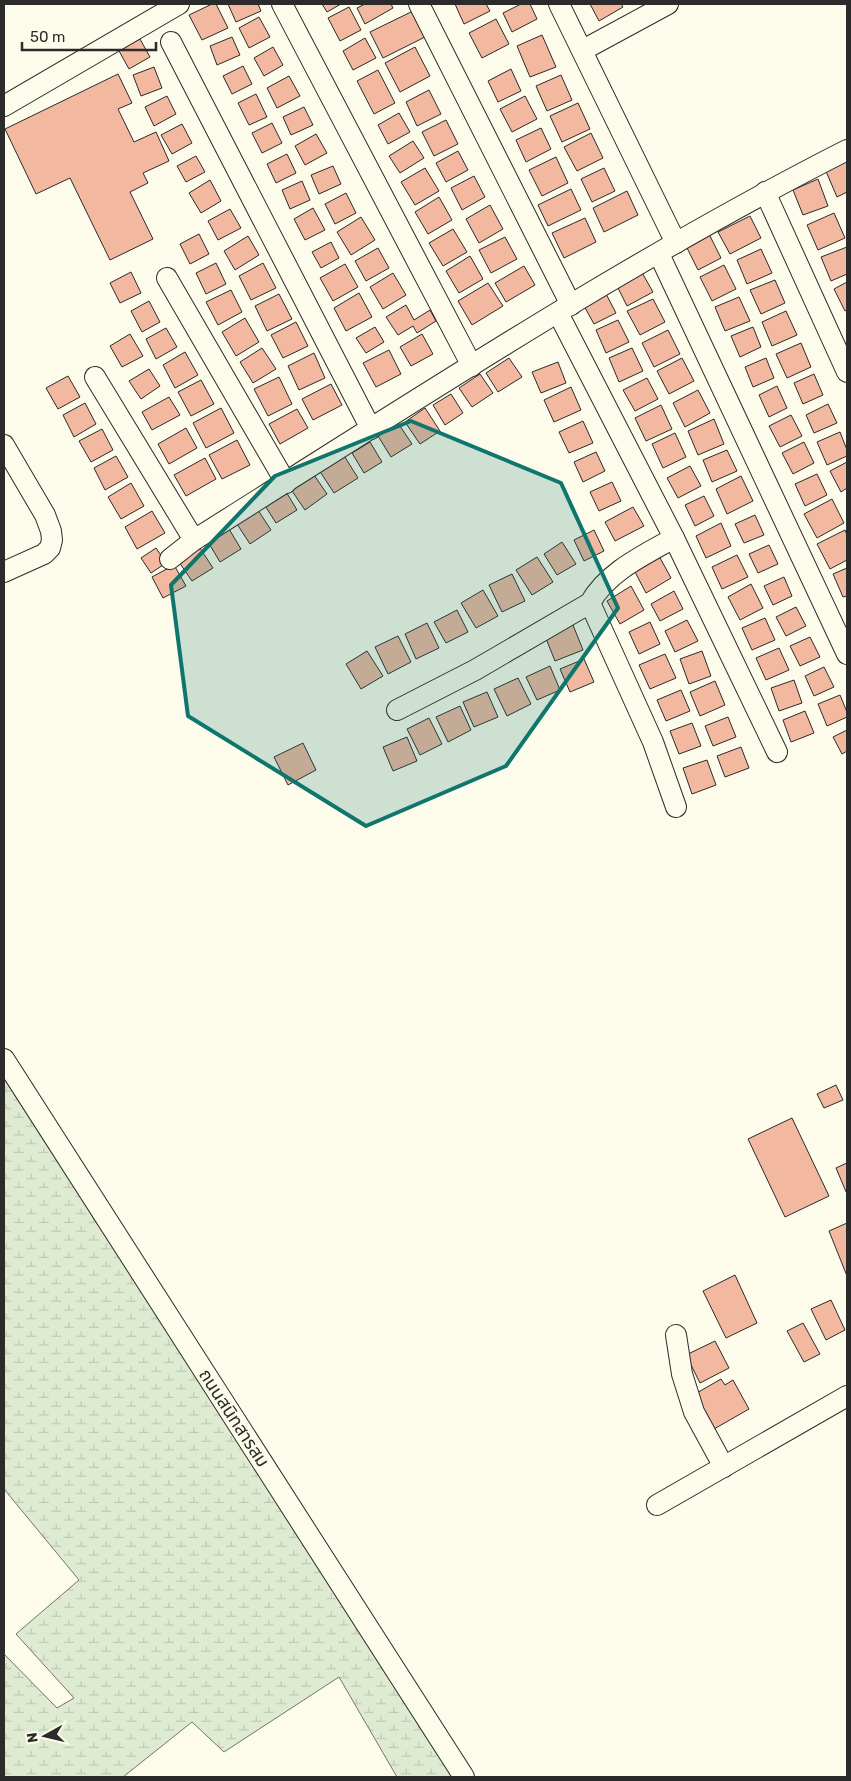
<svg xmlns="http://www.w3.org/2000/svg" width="851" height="1781" viewBox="0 0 851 1781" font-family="Rubik,'Noto Sans Thai',sans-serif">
  <defs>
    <pattern id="wetland-marsh" width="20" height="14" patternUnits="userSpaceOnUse" patternTransform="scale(1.25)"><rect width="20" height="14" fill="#deebd1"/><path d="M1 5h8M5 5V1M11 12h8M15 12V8" fill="none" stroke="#bfcab4"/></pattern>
  </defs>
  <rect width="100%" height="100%" fill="#fdfbea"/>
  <path fill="url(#wetland-marsh)" stroke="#74746e" d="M4,1077L453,1777H397L339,1677L224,1752L192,1722L123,1777H4V1654L57,1708L74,1698L16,1634L79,1580L4,1489Z"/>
  <g fill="#f2b8a0" stroke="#2b2b2b">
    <path d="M212,4H216L228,28L202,40L189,15Z"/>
    <path d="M228,4H258L261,11L236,22Z"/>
    <path d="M322,4H341L327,12Z"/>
    <path d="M365,4H391L393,8L365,24L357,8Z"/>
    <path d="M455,4H486L490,11L464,24Z"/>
    <path d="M521,4H530L537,19L512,32L503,13Z"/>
    <path d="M590,4H621L623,7L599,21Z"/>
    <path d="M349,7L361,30L340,41L328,18Z"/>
    <path d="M413,11L425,37L383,58L370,32Z"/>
    <path d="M259,17L270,37L249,48L239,28Z"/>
    <path d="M496,19L509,44L482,58L469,33Z"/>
    <path d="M542,35L556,67L530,77L517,46Z"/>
    <path d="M232,37L240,55L217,65L210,46Z"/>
    <path d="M365,38L376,58L353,70L343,51Z"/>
    <path d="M140,39L150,57L129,69L119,51Z"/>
    <path d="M273,47L283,65L264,76L254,58Z"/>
    <path d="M415,47L430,76L400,92L385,63Z"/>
    <path d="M243,66L252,84L232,94L223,76Z"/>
    <path d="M154,67L162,88L141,96L133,75Z"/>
    <path d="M511,69L521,91L498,102L488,81Z"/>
    <path d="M378,70L395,103L374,114L357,81Z"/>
    <path d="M118,74L132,103L118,109L134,142L156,132L169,161L143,173L148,183L130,192L153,239L110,260L70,178L36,194L5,129Z"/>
    <path d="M561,75L572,100L547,111L536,86Z"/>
    <path d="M289,76L300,96L277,108L267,88Z"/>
    <path d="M429,90L441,114L417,126L406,102Z"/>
    <path d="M256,94L267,117L249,125L238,103Z"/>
    <path d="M167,96L176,114L154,126L145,107Z"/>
    <path d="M525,96L537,119L512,132L500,109Z"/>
    <path d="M578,103L590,129L562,142L550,116Z"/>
    <path d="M304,107L313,125L291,135L283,117Z"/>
    <path d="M399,113L410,132L388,144L378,125Z"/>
    <path d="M446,120L458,144L434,156L422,132Z"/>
    <path d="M272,123L282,143L262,153L252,133Z"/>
    <path d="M182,124L192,143L172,154L161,135Z"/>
    <path d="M541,128L551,149L526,162L516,140Z"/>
    <path d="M591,133L603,158L577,171L564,147Z"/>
    <path d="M316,134L327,153L305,165L295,146Z"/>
    <path d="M413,141L424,158L400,173L389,156Z"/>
    <path d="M458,151L468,170L446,182L436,163Z"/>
    <path d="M287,154L296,173L276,183L267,164Z"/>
    <path d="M196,156L205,172L186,182L177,166Z"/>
    <path d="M556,157L568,183L542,196L529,170Z"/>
    <path d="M847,160V192L837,197L825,169Z"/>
    <path d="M333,166L341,184L319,194L311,175Z"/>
    <path d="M425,168L439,191L415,205L401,182Z"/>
    <path d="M604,168L615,191L592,202L581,179Z"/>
    <path d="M474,176L485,197L462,210L451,188Z"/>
    <path d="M818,179L828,206L803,215L793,190Z"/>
    <path d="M210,180L221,201L201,213L189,193Z"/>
    <path d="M302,181L310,200L290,209L282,190Z"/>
    <path d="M571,189L581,210L548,226L538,205Z"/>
    <path d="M627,191L638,215L604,232L593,208Z"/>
    <path d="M346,193L356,213L335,224L325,204Z"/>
    <path d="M439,197L452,220L428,234L415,212Z"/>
    <path d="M490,205L503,229L479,243L466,219Z"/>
    <path d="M313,208L325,230L305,240L294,219Z"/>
    <path d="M230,209L241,228L218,240L208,221Z"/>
    <path d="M834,213L845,238L818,250L807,225Z"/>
    <path d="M750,216L761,238L730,254L718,232Z"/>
    <path d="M361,217L375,240L351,255L337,232Z"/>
    <path d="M585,218L596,242L564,258L552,233Z"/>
    <path d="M453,229L467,252L443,266L429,243Z"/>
    <path d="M199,234L209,254L190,264L180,244Z"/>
    <path d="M709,234L721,258L698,270L686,246Z"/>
    <path d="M248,236L259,255L235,270L224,251Z"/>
    <path d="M505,237L517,259L491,273L479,250Z"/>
    <path d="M331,242L339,258L321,268L312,252Z"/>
    <path d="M847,247V274L831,281L821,257Z"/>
    <path d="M378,248L389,268L366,281L355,261Z"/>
    <path d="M761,249L772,273L747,284L737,260Z"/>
    <path d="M470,256L483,279L459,293L446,271Z"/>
    <path d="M216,263L226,284L206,294L196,273Z"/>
    <path d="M263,263L276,288L251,300L239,276Z"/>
    <path d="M345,264L358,287L333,301L320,278Z"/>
    <path d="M724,265L736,289L712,301L700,277Z"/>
    <path d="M524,266L535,285L506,302L495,283Z"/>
    <path d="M640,269L653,292L627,306L615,282Z"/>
    <path d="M131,272L141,293L120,303L110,283Z"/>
    <path d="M393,273L406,295L383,309L370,287Z"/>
    <path d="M775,280L785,303L761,314L750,290Z"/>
    <path d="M847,282V310L845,311L834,289Z"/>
    <path d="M488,283L503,306L472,325L458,301Z"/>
    <path d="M231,290L242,312L218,325L206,302Z"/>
    <path d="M605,292L616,313L594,324L583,304Z"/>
    <path d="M359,293L372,317L346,331L334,308Z"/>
    <path d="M279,294L292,319L267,331L255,306Z"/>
    <path d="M739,297L750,321L725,331L715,307Z"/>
    <path d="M653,299L665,322L640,335L627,311Z"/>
    <path d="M149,301L160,322L142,332L131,311Z"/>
    <path d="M406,305L414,320L430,310L436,321L417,333L413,326L398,335L386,317Z"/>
    <path d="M786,311L797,335L772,346L762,322Z"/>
    <path d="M245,318L259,342L236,356L222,332Z"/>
    <path d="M618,320L629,342L606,353L596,330Z"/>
    <path d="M296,322L308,346L283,358L271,335Z"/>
    <path d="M375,327L384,342L366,353L356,338Z"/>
    <path d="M753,327L761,347L740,357L731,336Z"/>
    <path d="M166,328L177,347L156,359L146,339Z"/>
    <path d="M668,330L680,354L654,367L642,343Z"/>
    <path d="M130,334L143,356L122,367L110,346Z"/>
    <path d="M422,334L433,354L411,366L400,347Z"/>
    <path d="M801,343L811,367L787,378L776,354Z"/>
    <path d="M262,348L276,369L253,383L240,362Z"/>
    <path d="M632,348L643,371L619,382L609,358Z"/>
    <path d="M389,350L401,374L376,387L363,363Z"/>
    <path d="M185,352L198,375L175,388L163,365Z"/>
    <path d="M314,353L325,378L299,390L288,366Z"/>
    <path d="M509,358L522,377L498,392L486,373Z"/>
    <path d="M682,358L694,381L669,394L657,371Z"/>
    <path d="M766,358L774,378L753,387L745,367Z"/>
    <path d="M558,362L566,383L541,393L532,372Z"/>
    <path d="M149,369L160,386L141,399L129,381Z"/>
    <path d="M480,374L493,393L472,407L459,388Z"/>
    <path d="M814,374L823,395L803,404L794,383Z"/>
    <path d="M68,376L80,397L58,409L46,388Z"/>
    <path d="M279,377L292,404L268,416L254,389Z"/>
    <path d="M647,378L658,399L635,411L623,390Z"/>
    <path d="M201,380L214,404L191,416L178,392Z"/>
    <path d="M331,384L342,405L313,420L302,399Z"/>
    <path d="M777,386L787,408L769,417L759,395Z"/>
    <path d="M571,387L581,410L554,422L544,400Z"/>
    <path d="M698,390L710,413L685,427L673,403Z"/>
    <path d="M451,394L463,413L445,425L433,405Z"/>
    <path d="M169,397L180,415L152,430L142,412Z"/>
    <path d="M85,403L96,424L74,437L63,415Z"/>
    <path d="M828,404L837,423L814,433L806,415Z"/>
    <path d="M661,405L672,429L646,441L635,418Z"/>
    <path d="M221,408L234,433L206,448L193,423Z"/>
    <path d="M425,408L440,431L420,444L405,422Z"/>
    <path d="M297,409L308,428L280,444L269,424Z"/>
    <path d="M791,415L802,436L780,447L769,426Z"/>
    <path d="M714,419L724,444L698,455L688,431Z"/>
    <path d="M583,421L593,443L569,453L559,432Z"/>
    <path d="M398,423L412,444L391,457L378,436Z"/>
    <path d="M186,428L197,448L169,464L158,444Z"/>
    <path d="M102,429L113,450L91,462L79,441Z"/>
    <path d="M840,432L847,450V456L827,465L817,442Z"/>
    <path d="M675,433L686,457L663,468L652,444Z"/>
    <path d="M237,440L250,465L222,479L209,455Z"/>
    <path d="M370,442L382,462L364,473L352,453Z"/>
    <path d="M804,442L814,463L793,474L782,453Z"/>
    <path d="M727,450L737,471L712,482L703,460Z"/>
    <path d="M596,452L605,471L583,482L574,462Z"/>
    <path d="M343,454L358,478L334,493L319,470Z"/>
    <path d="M116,456L128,477L105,490L94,468Z"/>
    <path d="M205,458L216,479L186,496L174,475Z"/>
    <path d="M847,462V488L841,492L830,471Z"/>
    <path d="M690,466L701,486L678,498L667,478Z"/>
    <path d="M312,472L327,494L305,510L290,488Z"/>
    <path d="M817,474L827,495L805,506L795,484Z"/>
    <path d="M741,476L753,501L727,514L716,489Z"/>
    <path d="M612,482L621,501L599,511L590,492Z"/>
    <path d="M131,483L144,506L121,519L108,497Z"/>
    <path d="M285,490L297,510L276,523L264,504Z"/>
    <path d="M704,496L714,516L695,526L685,505Z"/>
    <path d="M832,499L844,523L817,538L804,514Z"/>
    <path d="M633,507L644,526L615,541L605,522Z"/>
    <path d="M258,510L271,530L250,544L237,524Z"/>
    <path d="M152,511L165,533L137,549L125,527Z"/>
    <path d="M755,515L764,535L744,543L735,524Z"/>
    <path d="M721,523L731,546L706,558L696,536Z"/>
    <path d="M229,529L241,549L220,562L208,542Z"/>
    <path d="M594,530L604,551L584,561L574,540Z"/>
    <path d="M845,530L847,535V560L830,569L817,544Z"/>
    <path d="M562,542L576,564L557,575L544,554Z"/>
    <path d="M769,545L778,564L758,573L749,554Z"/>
    <path d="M156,548L166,563L151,573L141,558Z"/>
    <path d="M200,548L213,568L192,581L179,562Z"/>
    <path d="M737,555L748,577L722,589L712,567Z"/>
    <path d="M659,556L671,578L646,593L634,570Z"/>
    <path d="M537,557L553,582L532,595L516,570Z"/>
    <path d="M174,565L186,586L163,598L152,577Z"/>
    <path d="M847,568V596L843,597L833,574Z"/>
    <path d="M512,574L525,601L502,612L489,585Z"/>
    <path d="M784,577L792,596L773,605L764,586Z"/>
    <path d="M751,584L763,608L740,620L728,597Z"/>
    <path d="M631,586L644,610L620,624L607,601Z"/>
    <path d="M483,590L498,616L476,628L461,603Z"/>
    <path d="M674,591L683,609L660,621L651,604Z"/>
    <path d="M796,607L806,626L786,636L776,617Z"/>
    <path d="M457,610L468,632L446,643L434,622Z"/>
    <path d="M765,618L775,640L752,650L742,628Z"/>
    <path d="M687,620L698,641L675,652L665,631Z"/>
    <path d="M650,622L660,644L639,654L629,632Z"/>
    <path d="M427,623L439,648L416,659L405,634Z"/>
    <path d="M573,625L583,650L555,661L545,636Z"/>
    <path d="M398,636L411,662L388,674L375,647Z"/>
    <path d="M810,637L820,657L800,666L790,646Z"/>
    <path d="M779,648L789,670L766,680L756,658Z"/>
    <path d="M367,651L383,676L361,689L346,664Z"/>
    <path d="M702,651L711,676L689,684L680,659Z"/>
    <path d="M665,654L676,678L650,689L639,665Z"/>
    <path d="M584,659L594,682L570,692L560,669Z"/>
    <path d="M550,666L560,690L537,700L526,677Z"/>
    <path d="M824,667L834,687L814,696L805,676Z"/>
    <path d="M518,678L531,704L507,716L494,689Z"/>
    <path d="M794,680L802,703L779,711L771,688Z"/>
    <path d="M715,681L725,705L700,716L690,692Z"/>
    <path d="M681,690L690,711L666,721L657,700Z"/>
    <path d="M487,692L498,717L474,727L463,702Z"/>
    <path d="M840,695L847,712V717L827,726L818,704Z"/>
    <path d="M460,706L471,730L448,742L436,717Z"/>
    <path d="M805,711L814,733L791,742L783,720Z"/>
    <path d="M728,717L736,737L713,746L705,726Z"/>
    <path d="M429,718L442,744L420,755L407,729Z"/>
    <path d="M692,723L701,746L679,754L670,731Z"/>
    <path d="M847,730V751L842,754L833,737Z"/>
    <path d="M407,737L417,761L393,771L383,747Z"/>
    <path d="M303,743L316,770L288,785L274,757Z"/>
    <path d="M741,747L749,768L725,777L717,756Z"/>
    <path d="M707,760L716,785L692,794L683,768Z"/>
    <path d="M836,1085L843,1100L824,1108L817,1094Z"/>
    <path d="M792,1118L829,1196L785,1217L748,1139Z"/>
    <path d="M847,1163V1194L836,1168Z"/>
    <path d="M847,1223V1276L829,1231Z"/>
    <path d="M735,1275L757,1323L726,1338L703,1291Z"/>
    <path d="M831,1300L845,1330L826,1340L811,1309Z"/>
    <path d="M803,1323L820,1354L804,1362L787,1331Z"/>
    <path d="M715,1341L729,1368L700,1383L686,1355Z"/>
    <path d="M721,1379L725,1385L733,1380L749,1409L714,1429L695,1394Z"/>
  </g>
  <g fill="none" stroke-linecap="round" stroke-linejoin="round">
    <g stroke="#2b2b2b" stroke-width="22">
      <g id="minor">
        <path d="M282,4L472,366"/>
        <path d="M419,4L571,305"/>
        <path d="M559,4L676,243"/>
        <path d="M171,42L371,429"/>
        <path d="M583,50L668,4"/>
        <path d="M4,106L179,4"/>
        <path d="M765,192L847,372"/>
        <path d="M659,254L847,654"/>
        <path d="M167,278L286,483"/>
        <path d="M558,313L674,538L777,752"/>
        <path d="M95,377L194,540"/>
        <path d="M4,445L45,515L51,531L52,540L50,548L44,554L4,572"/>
        <path d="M170,559L194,540C409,405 621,265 847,150"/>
        <path d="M590,603L653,742L676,807"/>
        <path d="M397,710L475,670L590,603C607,572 644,555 674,538"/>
        <path d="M4,1059L464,1777"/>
        <path d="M676,1335L682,1374L694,1412L724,1467"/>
        <path d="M657,1505L847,1396"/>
      </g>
    </g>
    <use href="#minor" stroke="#fdfbea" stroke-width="20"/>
  </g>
  <path fill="#0f766e" fill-opacity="0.2" stroke="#0f766e" stroke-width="4" stroke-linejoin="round" d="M411,421L561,483L618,608L506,766L366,826L188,716L171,585L275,476Z"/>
  <g text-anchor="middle" stroke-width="4" stroke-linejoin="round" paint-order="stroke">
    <g font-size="18" fill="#2b2b2b" stroke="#fdfbea">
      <text transform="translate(234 1418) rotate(57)" y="6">ถนนสนิทสารสม</text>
    </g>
  </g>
  <rect width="851" height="1781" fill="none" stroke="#2b2b2b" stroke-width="10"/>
  <g transform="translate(45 1736) rotate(262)" stroke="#fdfbea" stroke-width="4" paint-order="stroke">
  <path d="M0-4L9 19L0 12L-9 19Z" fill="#2b2b2b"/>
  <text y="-8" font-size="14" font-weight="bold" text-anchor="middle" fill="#2b2b2b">N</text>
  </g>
  <path d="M22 42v8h134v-8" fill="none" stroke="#2b2b2b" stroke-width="2.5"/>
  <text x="30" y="42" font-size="15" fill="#2b2b2b" stroke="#fdfbea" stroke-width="4" paint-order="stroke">50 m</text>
</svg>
